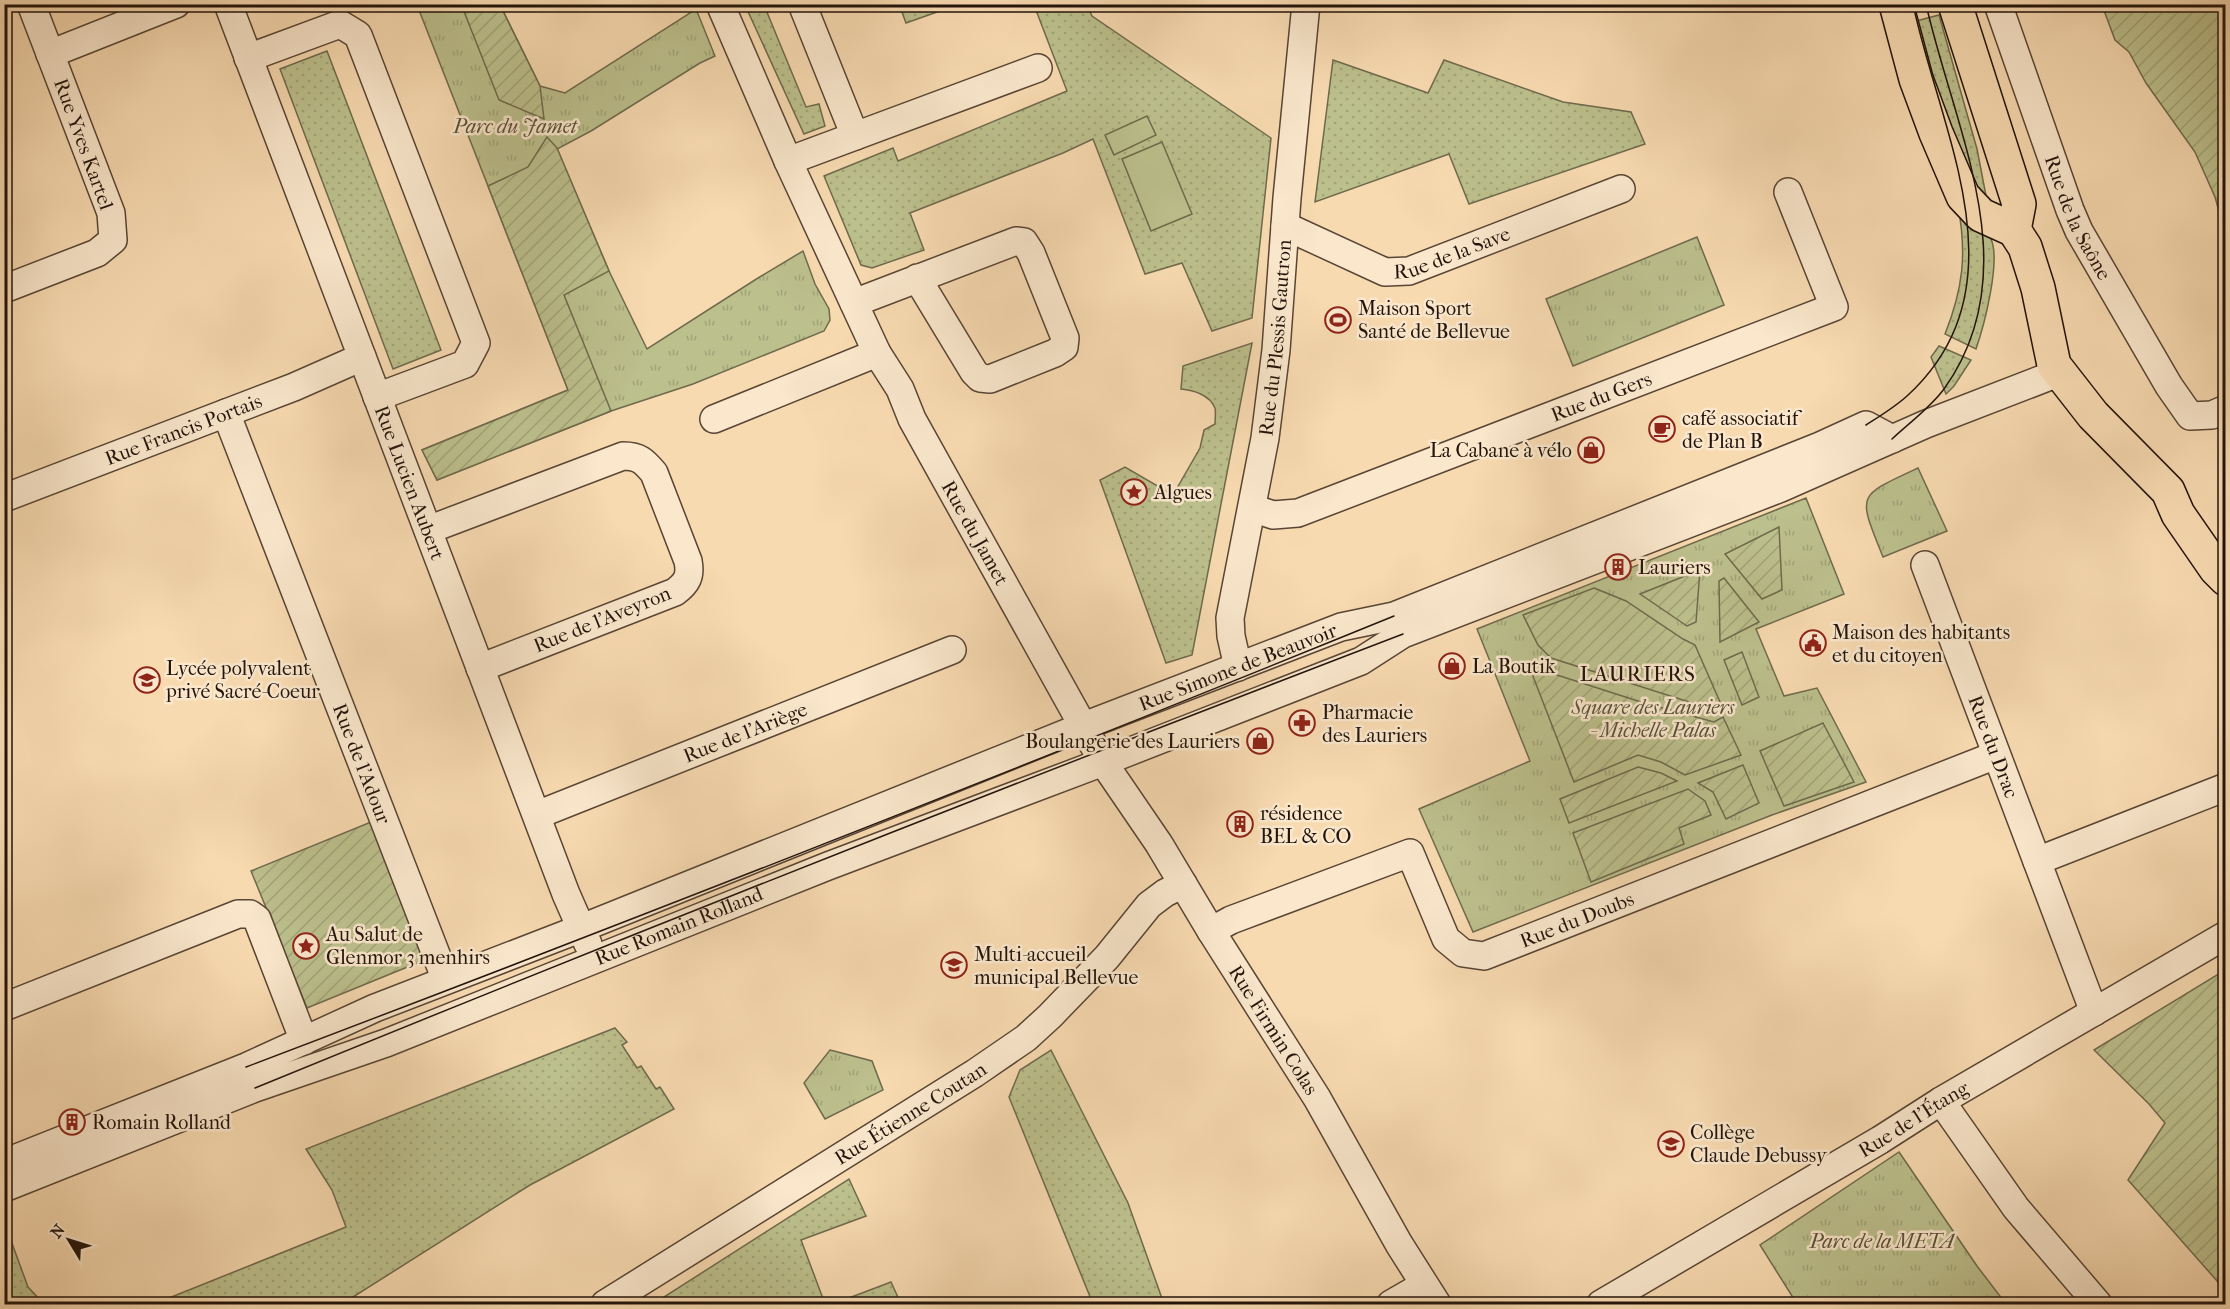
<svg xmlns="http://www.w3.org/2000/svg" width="2230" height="1309" viewBox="0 0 2230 1309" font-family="'IM FELL French Canon',serif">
  <defs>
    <pattern id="grass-dots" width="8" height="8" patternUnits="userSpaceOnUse" patternTransform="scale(1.5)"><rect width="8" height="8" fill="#bcc08d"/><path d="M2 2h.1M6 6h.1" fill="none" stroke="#a1a478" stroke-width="1.8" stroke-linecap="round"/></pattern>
    <pattern id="park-tufts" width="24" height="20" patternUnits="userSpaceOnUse" patternTransform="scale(1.5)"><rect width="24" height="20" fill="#bcc08d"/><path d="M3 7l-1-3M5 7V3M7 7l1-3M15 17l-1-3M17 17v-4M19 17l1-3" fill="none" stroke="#a1a478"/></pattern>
    <pattern id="garden-furrows" width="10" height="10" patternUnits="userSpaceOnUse" patternTransform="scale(1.5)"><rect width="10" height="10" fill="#bcc08d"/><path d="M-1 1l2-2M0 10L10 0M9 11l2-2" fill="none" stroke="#a1a478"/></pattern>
  </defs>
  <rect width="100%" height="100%" fill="#f8dab1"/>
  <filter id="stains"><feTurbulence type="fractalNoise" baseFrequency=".00333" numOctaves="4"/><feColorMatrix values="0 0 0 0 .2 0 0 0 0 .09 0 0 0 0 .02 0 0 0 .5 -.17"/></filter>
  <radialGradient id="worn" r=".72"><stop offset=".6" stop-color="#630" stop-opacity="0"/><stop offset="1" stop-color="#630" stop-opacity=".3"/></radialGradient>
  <g fill="url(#grass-dots)" stroke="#6f6a4c" stroke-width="1.5">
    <path d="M899,4H957V5L906,23Z"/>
    <path d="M745,5H764L806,107L819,104L825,126L804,134Z"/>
    <path d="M1034,5H1087L1092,16L1271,138L1252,318L1212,331L1182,263L1145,274L1093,139L1063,153L910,213L924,250L872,268L861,265L824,176L893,148L898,161L1067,91Z"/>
    <path d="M1939,15L1977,149L1987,201L1972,187L1905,24Z"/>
    <path d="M327,51L441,350L393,369L280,69Z"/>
    <path d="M1333,60L1428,93L1444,60L1563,102L1631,112L1645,144L1469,204L1449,154L1315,202Z"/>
    <path d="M1958,206C1969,216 1984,226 1991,239C2001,261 1984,326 1976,349L1945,334C1963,289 1967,254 1958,206Z"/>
    <path d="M1252,343L1192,655L1166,663L1100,480L1125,467L1173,495L1200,448L1204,430L1215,424C1215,420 1216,412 1215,408C1210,395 1193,390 1181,389L1183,366Z"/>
    <path d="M1939,346L1971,360L1954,386L1946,394L1931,357Z"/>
    <path d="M615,1028L627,1042L622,1045L637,1068L641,1066L656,1089L660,1087L674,1109L530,1185L342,1304H154L346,1227L332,1190L306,1149Z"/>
    <path d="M1051,1050L1128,1203L1164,1304H1093L1009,1097L1020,1070Z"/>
    <path d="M849,1179L866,1216L801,1240L825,1304H653Z"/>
    <path d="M6,1227L28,1287L44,1304H5Z"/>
    <path d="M891,1282L901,1304H833Z"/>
  </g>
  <g fill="url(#park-tufts)" stroke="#6f6a4c" stroke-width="1.5">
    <path d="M417,5H500L540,86L565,93L696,9L715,56L700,63L591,131L557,149L609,271L647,349L758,278L803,251L815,284L829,309L830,320L824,331L693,384L611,411L437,480L422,450L568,390Z"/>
    <path d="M1697,237L1724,305L1573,366L1546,299Z"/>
    <path d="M1918,468L1947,531L1883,557C1858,494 1855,497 1918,468Z"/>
    <path d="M1806,498L1844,594L1756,629L1784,696L1817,688L1866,782L1772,815L1473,932L1419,809L1530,761L1477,629Z"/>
    <path d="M830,1050L872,1061L883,1090L825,1119L804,1083Z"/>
    <path d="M1899,1152L1977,1266L2006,1304H1797L1760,1245Z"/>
  </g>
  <g fill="url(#garden-furrows)" stroke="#6f6a4c" stroke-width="1.5">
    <path d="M456,5H500L540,86L544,119L499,100L463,9Z"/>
    <path d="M2102,5H2225V233L2215,197L2195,152L2146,83L2129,52L2115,40Z"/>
    <path d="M547,137L557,148L609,271L564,295L611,411L437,480L422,450L568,390L488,186L528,167Z"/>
    <path d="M1779,527L1782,590L1762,599L1725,554Z"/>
    <path d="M1700,570L1696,622L1687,626L1640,594Z"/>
    <path d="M1724,578L1759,622L1720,642L1719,581Z"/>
    <path d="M1594,588L1626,601L1683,639L1695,645L1720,702L1708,708L1551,658L1538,645L1523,615Z"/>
    <path d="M1742,652L1759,697L1742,705L1724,660Z"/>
    <path d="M1529,666L1641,702L1714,722L1723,717L1741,755L1685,775L1661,762L1638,755L1574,782Z"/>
    <path d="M1823,723L1854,782L1784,806L1760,751Z"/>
    <path d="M1743,765L1759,803L1726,819L1713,792L1698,783Z"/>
    <path d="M1638,767L1661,773L1677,781L1569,823L1560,799Z"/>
    <path d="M1688,789L1705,801L1711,815L1679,828L1684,844L1591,882L1573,833Z"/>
    <path d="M371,822L427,959L307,1008L251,871Z"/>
    <path d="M2225,970V1290L2128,1180L2165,1123L2149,1104L2094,1050Z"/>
  </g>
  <g fill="#bcc08d" stroke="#6f6a4c" stroke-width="1.5">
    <path d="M1147,116L1156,135L1114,155L1105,135Z"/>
    <path d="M1162,142L1192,214L1151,231L1122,159Z"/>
  </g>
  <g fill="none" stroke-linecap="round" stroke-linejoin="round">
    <g stroke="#584534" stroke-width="30">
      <g id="minor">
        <path id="s1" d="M228,4L566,894L588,944"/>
        <path id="s2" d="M720,4L788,161L877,353L900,389L912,419L1103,762L1159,844L1211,931L1317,1098L1399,1244L1437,1304"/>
        <path d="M802,4L855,136"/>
        <path id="s3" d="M1998,4L2070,210L2079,231L2169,386L2190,416L2212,415L2226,409"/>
        <path d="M50,54L176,4"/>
        <path d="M248,58L340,24L358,35L476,343L465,364L377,397"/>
        <path d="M788,161L1038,68"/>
        <path id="s4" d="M1285,226L1385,272L1409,271L1621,189"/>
        <path d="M4,289L97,253L113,240L111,213L31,4"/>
        <path d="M854,303L1016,241L1024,242L1031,253L1065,338L1064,347L1055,353L990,379L980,378L974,372L917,278"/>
        <path id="s5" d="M226,413L446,980"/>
        <path d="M714,419L877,353"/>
        <path id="s6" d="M4,498L294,387L362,357"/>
        <path id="s7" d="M1252,508L1273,515L1298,513L1834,307L1788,192"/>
        <path d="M428,530L623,456C639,456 644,461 654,473L688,561C691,576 687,583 675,592L480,668"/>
        <path id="s8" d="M1925,565L2094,1012"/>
        <path id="s9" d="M1238,667L1231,636L1230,618L1265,438L1276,350L1287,198L1306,4"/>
        <path id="s10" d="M537,815L952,650"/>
        <path d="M2037,861L2226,787"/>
        <path id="s11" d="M1211,931L1231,920L1410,853L1446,939L1463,953L1484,956L1996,755"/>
        <path d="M4,1007L238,914H250L257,919L304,1041"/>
        <path d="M1941,1101L2016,1208L2098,1304"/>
        <path id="s12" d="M4,1163L246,1067L375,1008L582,928L1084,726L1341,627L1394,616L1820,446L1866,425L1892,439"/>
        <path id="s13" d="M4,1188L255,1088L386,1043L828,866L1103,762L1361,661L1403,634L1781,488L1926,424L2058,373"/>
        <path id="s14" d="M605,1304L975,1073L1026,1038L1050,1016L1107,957L1149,905L1165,893L1183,884"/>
        <path d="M1391,1304L1424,1285"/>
        <path id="s15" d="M1601,1304L1880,1140L1941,1101L2226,935"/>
      </g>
    </g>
    <g stroke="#22130b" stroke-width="36">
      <g id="major">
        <path d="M1896,4L1916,79L1936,133L1963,196L1981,215L2014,230L2025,247L2038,288L2054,365L2093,415L2168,491L2178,514L2216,569L2226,579"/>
        <path d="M1955,4L2019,204L2014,230"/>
      </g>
    </g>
    <use href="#minor" stroke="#fae7cc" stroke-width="27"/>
    <use href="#major" stroke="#f8dab1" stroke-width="33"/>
    <g stroke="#22130b" stroke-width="1.5">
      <path d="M1866,425C1880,416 1895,407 1907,396C2027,286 1940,133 1913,4"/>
      <path d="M1892,439C1909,423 1930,408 1944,389C2030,269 1954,130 1926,4"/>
      <path d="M246,1067C631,921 1013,771 1394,616"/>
      <path d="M255,1088C636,932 1019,781 1403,634"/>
    </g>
  </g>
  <defs>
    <g id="stadium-ring" transform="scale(1.35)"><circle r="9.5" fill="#fae7cc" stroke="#8f2418" stroke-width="1.5"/><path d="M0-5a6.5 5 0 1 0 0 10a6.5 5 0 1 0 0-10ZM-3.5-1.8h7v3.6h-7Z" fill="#8f2418"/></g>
    <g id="cafe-ring" transform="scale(1.35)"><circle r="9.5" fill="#fae7cc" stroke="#8f2418" stroke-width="1.5"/><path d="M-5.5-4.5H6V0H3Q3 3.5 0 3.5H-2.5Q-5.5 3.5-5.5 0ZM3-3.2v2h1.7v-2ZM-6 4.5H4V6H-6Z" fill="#8f2418"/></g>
    <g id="shop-ring" transform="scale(1.35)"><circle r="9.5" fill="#fae7cc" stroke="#8f2418" stroke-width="1.5"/><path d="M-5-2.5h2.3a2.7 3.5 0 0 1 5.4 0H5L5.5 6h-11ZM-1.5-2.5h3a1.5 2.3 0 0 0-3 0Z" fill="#8f2418"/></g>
    <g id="sight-ring" transform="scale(1.35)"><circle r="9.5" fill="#fae7cc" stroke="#8f2418" stroke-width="1.5"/><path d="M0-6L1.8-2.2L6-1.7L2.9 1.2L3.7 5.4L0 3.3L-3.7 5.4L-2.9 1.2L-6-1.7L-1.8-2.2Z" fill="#8f2418"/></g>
    <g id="building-ring" transform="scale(1.35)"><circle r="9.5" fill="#fae7cc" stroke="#8f2418" stroke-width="1.5"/><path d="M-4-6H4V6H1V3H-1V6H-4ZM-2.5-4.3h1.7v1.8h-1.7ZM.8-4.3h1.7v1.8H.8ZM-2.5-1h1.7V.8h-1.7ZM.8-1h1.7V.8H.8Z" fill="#8f2418"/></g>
    <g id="civic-ring" transform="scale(1.35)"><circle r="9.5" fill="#fae7cc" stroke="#8f2418" stroke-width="1.5"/><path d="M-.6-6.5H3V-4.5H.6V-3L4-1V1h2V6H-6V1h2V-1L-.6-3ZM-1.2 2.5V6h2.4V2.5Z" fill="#8f2418"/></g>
    <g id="school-ring" transform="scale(1.35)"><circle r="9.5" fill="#fae7cc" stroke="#8f2418" stroke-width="1.5"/><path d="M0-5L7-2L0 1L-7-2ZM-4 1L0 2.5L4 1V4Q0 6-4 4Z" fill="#8f2418"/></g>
    <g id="pharmacy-ring" transform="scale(1.35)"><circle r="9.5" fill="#fae7cc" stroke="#8f2418" stroke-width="1.5"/><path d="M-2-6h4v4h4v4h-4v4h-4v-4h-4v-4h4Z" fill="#8f2418"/></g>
  </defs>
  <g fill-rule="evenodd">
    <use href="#stadium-ring" x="1338" y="320"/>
    <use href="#cafe-ring" x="1662" y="429"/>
    <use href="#shop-ring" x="1591" y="450"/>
    <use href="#sight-ring" x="1134" y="492"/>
    <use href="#building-ring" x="1618" y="567"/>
    <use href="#civic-ring" x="1813" y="643"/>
    <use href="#shop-ring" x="1452" y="666"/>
    <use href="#school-ring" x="147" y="680"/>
    <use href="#pharmacy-ring" x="1302" y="723"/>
    <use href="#shop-ring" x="1260" y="741"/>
    <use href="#building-ring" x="1240" y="824"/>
    <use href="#sight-ring" x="306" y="946"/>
    <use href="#school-ring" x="954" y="965"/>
    <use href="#building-ring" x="72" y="1122"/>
    <use href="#school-ring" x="1671" y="1144"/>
  </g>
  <g text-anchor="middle" stroke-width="5" stroke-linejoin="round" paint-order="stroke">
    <g font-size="20" font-style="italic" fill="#585038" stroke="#fae7cc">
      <text x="515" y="133">Parc du Jamet</text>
      <text x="1653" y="714">Square des Lauriers<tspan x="1653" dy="23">- Michelle Palas</tspan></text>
      <text x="1882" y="1248">Parc de la META</text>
    </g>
    <g font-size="20" fill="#22130b" stroke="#fae7cc">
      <text transform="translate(84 144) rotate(70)" y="7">Rue Yves Kartel</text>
      <text dy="7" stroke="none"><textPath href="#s3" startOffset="228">Rue de la Saône</textPath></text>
      <text dy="7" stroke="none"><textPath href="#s4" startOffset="180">Rue de la Save</textPath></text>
      <text dy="7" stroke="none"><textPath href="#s9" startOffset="334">Rue du Plessis Gautron</textPath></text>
      <text dy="7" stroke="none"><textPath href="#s7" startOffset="372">Rue du Gers</textPath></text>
      <text dy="7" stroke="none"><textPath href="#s6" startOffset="192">Rue Francis Portais</textPath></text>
      <text dy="7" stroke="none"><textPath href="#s1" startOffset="512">Rue Lucien Aubert</textPath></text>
      <text dy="7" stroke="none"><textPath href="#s2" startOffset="588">Rue du Jamet</textPath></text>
      <text transform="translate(602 619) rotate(-22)" y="7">Rue de l'Aveyron</text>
      <text dy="7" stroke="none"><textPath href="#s12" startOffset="1330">Rue Simone de Beauvoir</textPath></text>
      <text dy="7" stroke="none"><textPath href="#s10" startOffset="224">Rue de l'Ariège</textPath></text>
      <text dy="7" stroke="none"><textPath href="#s8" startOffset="194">Rue du Drac</textPath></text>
      <text dy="7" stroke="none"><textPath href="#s5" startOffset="376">Rue de l'Adour</textPath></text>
      <text dy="7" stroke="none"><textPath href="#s11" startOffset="450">Rue du Doubs</textPath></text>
      <text dy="7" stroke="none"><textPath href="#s13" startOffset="724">Rue Romain Rolland</textPath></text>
      <text dy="7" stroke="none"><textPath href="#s2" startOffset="1168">Rue Firmin Colas</textPath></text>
      <text dy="7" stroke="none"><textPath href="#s14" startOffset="360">Rue Étienne Coutan</textPath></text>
      <text dy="7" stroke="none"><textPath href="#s15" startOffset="363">Rue de l'Étang</textPath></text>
    </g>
    <g font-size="20" fill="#22130b" stroke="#fae7cc" text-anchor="start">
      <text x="1358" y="315">Maison Sport<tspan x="1358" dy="23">Santé de Bellevue</tspan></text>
      <text x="1682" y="425">café associatif<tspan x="1682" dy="23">de Plan B</tspan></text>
      <text x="1572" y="457" text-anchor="end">La Cabane à vélo</text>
      <text x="1154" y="499">Algues</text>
      <text x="1638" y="574">Lauriers</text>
      <text x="1832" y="639">Maison des habitants<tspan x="1832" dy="23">et du citoyen</tspan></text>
      <text x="1472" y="673">La Boutik</text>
      <text x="166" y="675">Lycée polyvalent<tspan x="166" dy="23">privé Sacré-Coeur</tspan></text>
      <text x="1322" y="719">Pharmacie<tspan x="1322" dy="23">des Lauriers</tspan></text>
      <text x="1240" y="748" text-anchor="end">Boulangerie des Lauriers</text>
      <text x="1260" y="820">résidence<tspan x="1260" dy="23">BEL &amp; CO</tspan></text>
      <text x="326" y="941">Au Salut de<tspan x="326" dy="23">Glenmor 3 menhirs</tspan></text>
      <text x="974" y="961">Multi-accueil<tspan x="974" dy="23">municipal Bellevue</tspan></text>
      <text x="92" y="1129">Romain Rolland</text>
      <text x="1690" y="1139">Collège<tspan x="1690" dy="23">Claude Debussy</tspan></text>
    </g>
    <g font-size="21" letter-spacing="1.5" fill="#22130b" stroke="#fae7cc">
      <text x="1638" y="681">LAURIERS</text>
    </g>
  </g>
  <rect width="2230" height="1309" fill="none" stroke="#f8dab1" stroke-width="24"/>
  <rect x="6" y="6" width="2218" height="1297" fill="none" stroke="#22130b" stroke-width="3"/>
  <rect x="12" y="12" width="2206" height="1285" fill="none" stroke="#22130b" stroke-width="1.5"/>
  <g transform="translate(69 1240) rotate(308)" stroke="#fae7cc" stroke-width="4.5" paint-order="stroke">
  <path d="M0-4.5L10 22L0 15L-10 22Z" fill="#22130b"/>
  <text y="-9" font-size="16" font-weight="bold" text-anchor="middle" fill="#22130b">N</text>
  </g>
  <rect width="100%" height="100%" filter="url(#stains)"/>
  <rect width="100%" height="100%" fill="url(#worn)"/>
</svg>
